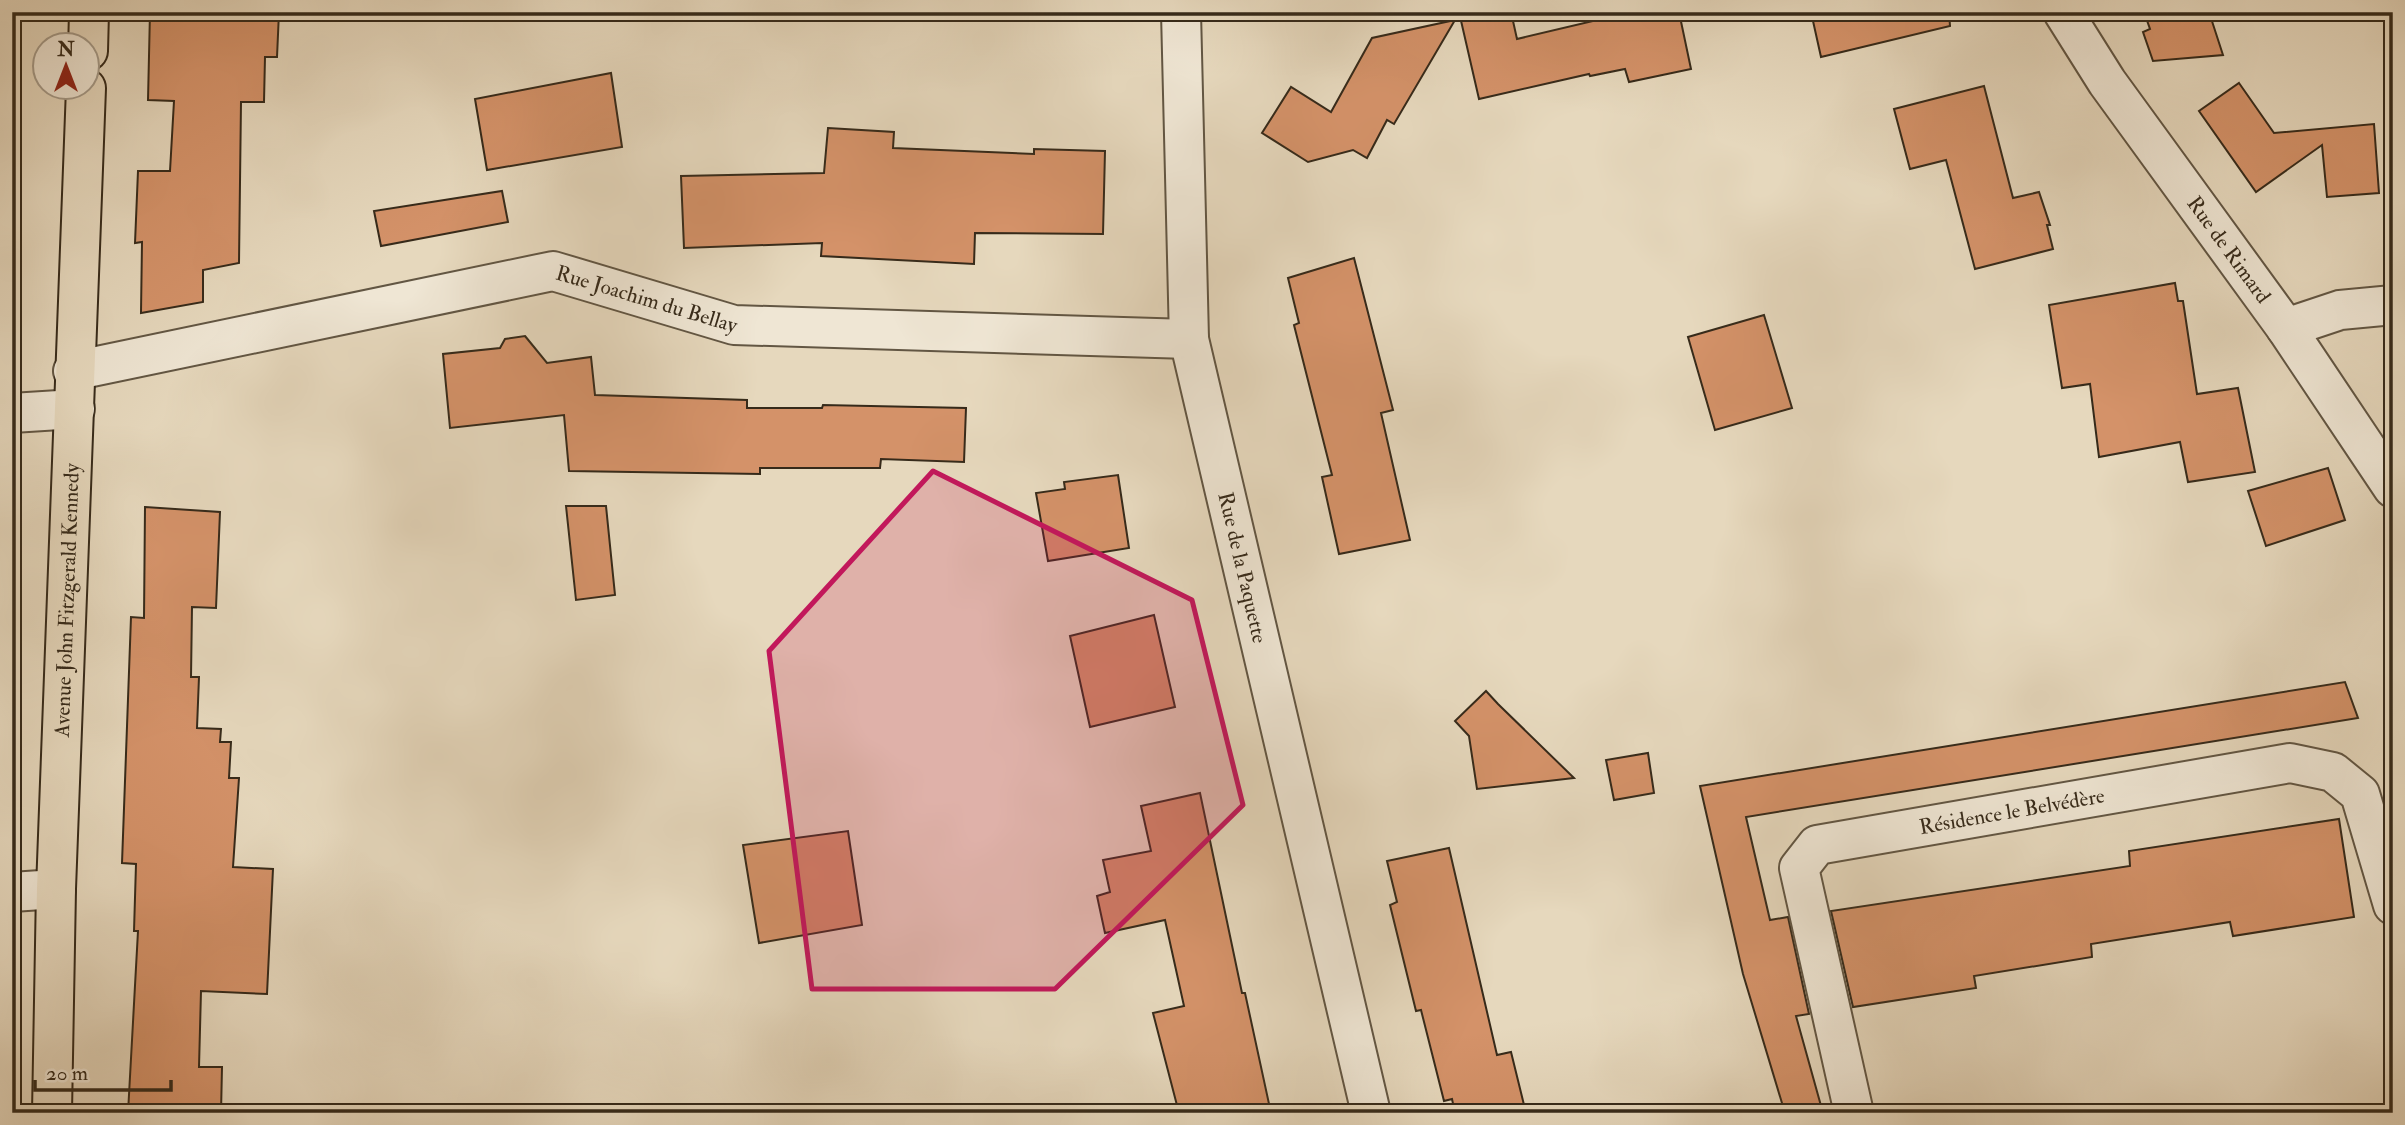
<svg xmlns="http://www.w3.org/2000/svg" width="2405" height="1125" viewBox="0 0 2405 1125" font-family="'IM FELL Double Pica',serif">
  <rect width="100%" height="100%" fill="#e6d8bd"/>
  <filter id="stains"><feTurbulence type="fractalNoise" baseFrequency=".00286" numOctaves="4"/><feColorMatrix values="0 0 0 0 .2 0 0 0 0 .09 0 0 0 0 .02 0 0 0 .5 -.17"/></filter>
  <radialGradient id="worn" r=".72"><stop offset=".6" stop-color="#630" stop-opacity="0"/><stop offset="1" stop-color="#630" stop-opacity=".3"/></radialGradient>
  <g fill="#d49269" stroke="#362a1a" stroke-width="2">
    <path d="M150,12H279L277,57H265L264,102H241L239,263L203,270V302L141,313L142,242L135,243L138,171H170L174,101L148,100Z"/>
    <path d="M1459,12H1511L1517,39L1631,12H1679L1691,69L1629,82L1625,69L1590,76L1589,74L1479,99Z"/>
    <path d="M1811,12H1949L1950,26L1821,57Z"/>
    <path d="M2144,12H2209L2223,55L2153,61L2143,32L2150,29Z"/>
    <path d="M1455,20L1394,124L1387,120L1367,158L1353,150L1308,162L1262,133L1291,87L1331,112L1372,38Z"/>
    <path d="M611,73L622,147L487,170L475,99Z"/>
    <path d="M2239,83L2274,133L2374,124L2379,193L2327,197L2322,145L2256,192L2199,111Z"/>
    <path d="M1984,86L2013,198L2039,192L2050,225H2047L2053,249L1975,269L1946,160L1910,169L1894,109Z"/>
    <path d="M828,128L894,132L893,148L1034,154V149L1105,151L1103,234L975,233L974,264L821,256L822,243L684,248L681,176L824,173Z"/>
    <path d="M502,191L508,222L381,246L374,211Z"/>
    <path d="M1354,258L1393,410L1381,413L1410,540L1339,554L1322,477L1332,475L1294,325L1299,323L1288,278Z"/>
    <path d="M2175,283L2178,301H2183L2197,394L2238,388L2255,472L2188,482L2180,442L2099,457L2090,384L2062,388L2049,305Z"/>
    <path d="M1764,315L1792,408L1715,430L1688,337Z"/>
    <path d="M525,336L547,363L591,357L595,395L747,400V408H822L823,405L966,408L964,462L881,459L880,468H760V474L569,471L564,415L450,428L443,354L500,348L505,339Z"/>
    <path d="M2328,468L2345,520L2266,546L2248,491Z"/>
    <path d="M1118,475L1129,548L1048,561L1036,493L1065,489L1064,482Z"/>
    <path d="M566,506H606L615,595L576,600Z"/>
    <path d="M145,507L220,512L216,608L192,607L191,677H199L197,728L221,729L220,742H231L229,778H239L233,867L273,869L267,994L201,991L199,1067H222L221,1113H128L138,931H134L136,864L122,863L131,617L144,618Z"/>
    <path d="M1154,615L1175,707L1090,727L1070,636Z"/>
    <path d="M2345,682L2358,718L1746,817L1770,920L1788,917L1809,1014L1796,1016L1823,1113H1785L1743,974L1700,786Z"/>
    <path d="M1486,691L1498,704L1574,778L1477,789L1469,736L1455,721Z"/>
    <path d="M1648,753L1654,793L1614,800L1606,760Z"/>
    <path d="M1200,793L1242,993H1245L1271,1113H1179L1153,1013L1184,1006L1165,920L1105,933L1097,896L1110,892L1103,860L1151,851L1141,806Z"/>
    <path d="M2339,819L2354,917L2233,936L2230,922L2091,944L2092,957L1974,976L1976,988L1853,1007L1831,911L2130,866L2129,851Z"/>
    <path d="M848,831L862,925L759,943L743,845Z"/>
    <path d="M1449,848L1497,1055L1511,1052L1526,1113H1455L1452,1099L1444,1101L1421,1010L1416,1011L1390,905L1397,902L1387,861Z"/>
  </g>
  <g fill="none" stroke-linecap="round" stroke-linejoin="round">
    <g stroke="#625643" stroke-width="42">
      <g id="minor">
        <path id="s1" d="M1181,12L1189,339L1371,1113"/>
        <path id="s2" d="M2063,12L2107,82L2286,328L2393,488"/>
        <path d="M2286,328L2340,310L2393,305"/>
        <path id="s3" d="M73,371L553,271L734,325L1189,339"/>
        <path d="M12,413L75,409"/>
        <path d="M12,892L56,889"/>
        <path id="s4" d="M1854,1113L1799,868L1817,845L2290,763L2333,772L2360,794L2393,905"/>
      </g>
    </g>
    <g stroke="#362a1a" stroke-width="42">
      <g id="major">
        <path d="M88,51L89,12"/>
        <path id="s5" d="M52,1113L56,889L86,88"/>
      </g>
    </g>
    <use href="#minor" stroke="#efe6d4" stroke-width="38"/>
    <use href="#major" stroke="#e6d8bd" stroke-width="38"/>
  </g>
  <path fill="#c2185b" fill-opacity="0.2" stroke="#c2185b" stroke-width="5" stroke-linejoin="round" d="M933,471L1192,600L1243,805L1055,989H812L769,651Z"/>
  <g text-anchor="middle" stroke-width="6" stroke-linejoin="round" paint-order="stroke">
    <g font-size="21" fill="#362a1a" stroke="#efe6d4">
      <text dy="7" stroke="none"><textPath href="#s2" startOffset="290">Rue de Rimard</textPath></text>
      <text dy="7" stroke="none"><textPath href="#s3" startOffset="588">Rue Joachim du Bellay</textPath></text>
      <text dy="7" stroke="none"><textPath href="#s1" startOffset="562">Rue de la Paquette</textPath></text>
      <text dy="7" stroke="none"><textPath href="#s5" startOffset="513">Avenue John Fitzgerald Kennedy</textPath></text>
      <text dy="7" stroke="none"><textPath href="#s4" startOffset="478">Résidence le Belvédère</textPath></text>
    </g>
  </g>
  <rect width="2405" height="1125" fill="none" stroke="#e6d8bd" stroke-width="42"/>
  <rect x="14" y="14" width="2377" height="1097" fill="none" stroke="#362a1a" stroke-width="3.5"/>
  <rect x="21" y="21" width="2363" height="1083" fill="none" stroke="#362a1a" stroke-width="2"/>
  <g transform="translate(66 66)"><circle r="33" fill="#efe6d4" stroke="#a59b8a" stroke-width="2"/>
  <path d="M0-5L12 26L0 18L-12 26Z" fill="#8f2418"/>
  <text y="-10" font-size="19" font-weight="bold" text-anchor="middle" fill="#362a1a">N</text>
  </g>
  <path d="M35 1080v10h136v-10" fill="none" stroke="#362a1a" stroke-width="3.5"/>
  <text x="46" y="1080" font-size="21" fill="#362a1a" stroke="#efe6d4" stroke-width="5" paint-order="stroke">20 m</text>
  <rect width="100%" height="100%" filter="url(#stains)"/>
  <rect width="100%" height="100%" fill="url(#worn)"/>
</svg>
